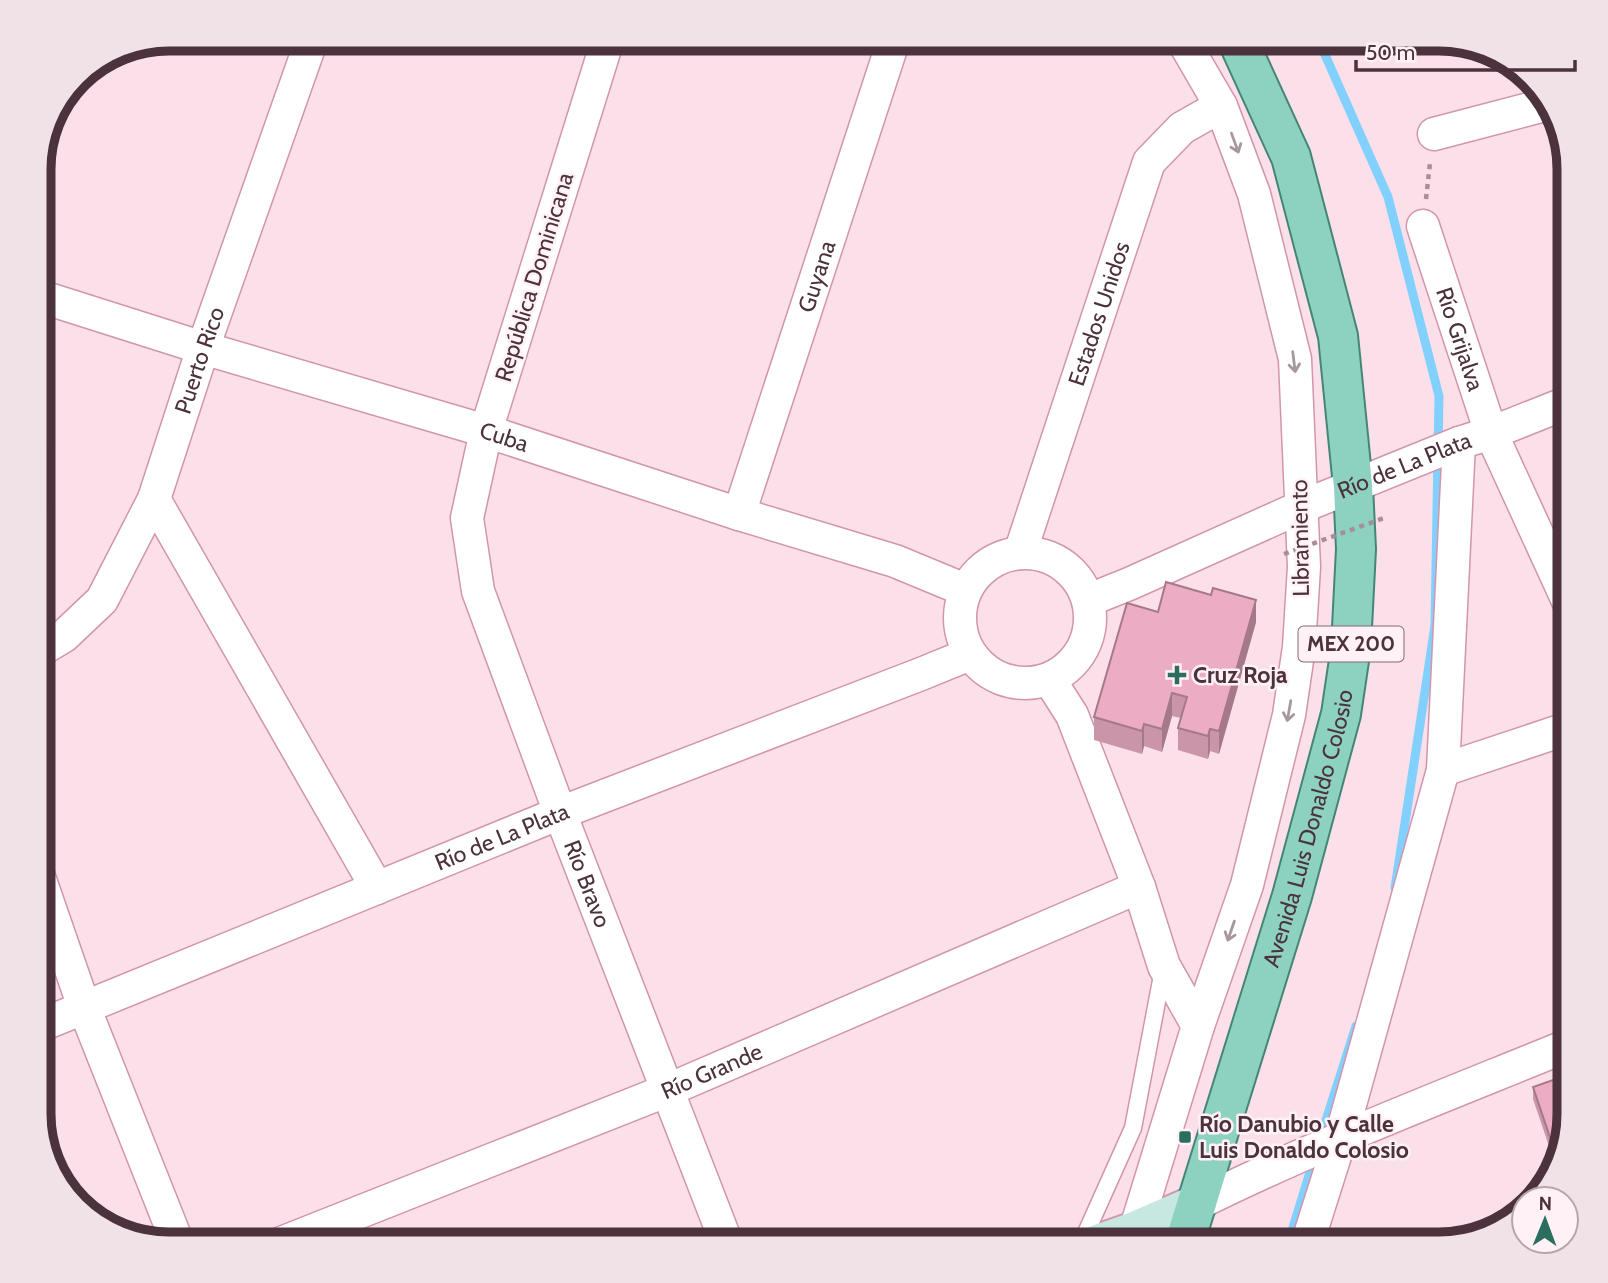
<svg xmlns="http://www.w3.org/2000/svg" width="1608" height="1283" viewBox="0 0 1608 1283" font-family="Cabin,sans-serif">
  <rect width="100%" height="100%" fill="#fbe0e9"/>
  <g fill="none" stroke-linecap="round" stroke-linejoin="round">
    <g stroke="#82d0fd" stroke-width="9">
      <path d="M1318,39L1388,197L1439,396L1435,626L1395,888"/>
      <path d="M1320,1139L1356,1026"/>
      <path d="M1288,1244L1314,1159"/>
    </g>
    <g stroke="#d295ac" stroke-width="19">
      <path id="lane" d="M1081,1244L1133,1128L1163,970"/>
    </g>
    <g stroke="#d295ac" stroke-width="35">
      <g id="street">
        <path id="s1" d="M608,39L486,431L467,518L478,591L560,813L727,1244"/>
        <path d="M1434,134L1537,107L1549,102"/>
        <path id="s2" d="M1423,226L1491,433L1569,603"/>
        <path id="s3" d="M39,296L203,348L486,431L739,514L895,561L965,590"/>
        <path d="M154,499L377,888"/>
        <path id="s4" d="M739,514L894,39"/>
        <circle cx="1025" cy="618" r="65"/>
        <path id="s5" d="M1020,553L1149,162L1182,128L1221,106"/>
        <path id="s6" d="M1089,600L1129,584L1301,507L1459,443L1491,433L1569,402"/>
        <path id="s7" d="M39,651L64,636L102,600L154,499L203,348L312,39"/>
        <path d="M1049,679L1072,715L1139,887L1164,966L1198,1026"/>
        <path d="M1443,770L1569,728"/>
        <path d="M39,877L84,1007L178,1244"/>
        <path id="s8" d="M39,1026L560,813L921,674L970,654"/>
        <path d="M1197,1204C1318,1144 1444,1096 1569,1045"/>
        <path id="s9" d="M279,1244L668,1090L1139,887"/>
        <path d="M1131,1244L1198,1026L1247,885L1289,715L1299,647L1304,567L1295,359L1254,194L1221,106L1182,39"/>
        <path d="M1307,1244L1341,1137L1443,770L1459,443"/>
      </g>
    </g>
    <g stroke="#d295ac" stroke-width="42">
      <path id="secondary" d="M1098,1244L1135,1231L1197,1204"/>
    </g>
    <g stroke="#458578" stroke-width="42">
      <g id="primary">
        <path id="s10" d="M1184,1244L1292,896L1341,714L1351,647L1356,549L1353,486L1338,336L1291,157L1237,39"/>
      </g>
    </g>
    <path stroke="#a98e98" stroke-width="4.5" stroke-dasharray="5 5" stroke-linecap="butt" d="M1426,199L1430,163"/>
    <use href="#lane" stroke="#fff" stroke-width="16"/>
    <use href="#street" stroke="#fff" stroke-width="32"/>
    <use href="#secondary" stroke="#c6e8e0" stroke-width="38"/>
    <use href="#primary" stroke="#8dd1c1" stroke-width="38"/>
    <path stroke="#a98e98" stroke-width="4.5" stroke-dasharray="5 5" stroke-linecap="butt" d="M1284,554L1384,518"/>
  </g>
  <g fill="#cb95a9">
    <path d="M1211,595L1256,622L1219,754L1210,751L1208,759L1178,750V728L1181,718L1172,716L1162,752L1144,746L1142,754L1094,740V717L1158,612Z"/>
    <path d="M1533,1087L1569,1115L1553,1158L1533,1099Z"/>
  </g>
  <g fill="#a57989">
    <path d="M1256,600V622L1219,754V731Z"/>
    <path d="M1172,693V716L1162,752V729Z"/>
    <path d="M1144,724V746L1142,754V731Z"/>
    <path d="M1210,729V751L1208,759V736Z"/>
  </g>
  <g fill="#ecadc4" stroke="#a57989" stroke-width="2">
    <path d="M1166,582L1211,595L1213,588L1256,600L1219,731L1210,729L1208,736L1178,728L1187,697L1172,693L1162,729L1144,724L1142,731L1094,717L1127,603L1158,612Z"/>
    <path d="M1567,1075L1569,1082V1115L1555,1152L1533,1087Z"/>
  </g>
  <defs><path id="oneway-shaft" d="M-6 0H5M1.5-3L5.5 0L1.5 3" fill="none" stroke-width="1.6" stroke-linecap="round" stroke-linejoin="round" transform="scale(1.75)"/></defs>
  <g stroke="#a6989e">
    <use href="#oneway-shaft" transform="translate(1235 143) rotate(70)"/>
    <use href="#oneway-shaft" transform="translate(1294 362) rotate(83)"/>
    <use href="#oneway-shaft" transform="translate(1289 711) rotate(100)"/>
    <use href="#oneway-shaft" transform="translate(1231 931) rotate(109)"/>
  </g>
  <g fill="#2b6d5e" stroke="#fff1f6" stroke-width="2.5">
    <path d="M1173.5 664.5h7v7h7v7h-7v7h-7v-7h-7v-7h7z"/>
    <rect x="1178" y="1130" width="14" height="14" rx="3.5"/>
  </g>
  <g text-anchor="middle" stroke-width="5" stroke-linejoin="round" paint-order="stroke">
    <rect fill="#fff1f6" stroke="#826b74" stroke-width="2" x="1298.5" y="626.5" width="105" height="35" rx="5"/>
    <g font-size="21" font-weight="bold" fill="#4c323c">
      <text x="1351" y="651">MEX 200</text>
    </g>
    <g font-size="23" fill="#4c323c" stroke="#fff1f6">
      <text dy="8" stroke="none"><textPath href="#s4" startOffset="250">Guyana</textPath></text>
      <text transform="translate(534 277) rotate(-73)" y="8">República Dominicana</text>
      <text dy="8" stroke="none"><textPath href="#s5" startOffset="252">Estados Unidos</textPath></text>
      <text dy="8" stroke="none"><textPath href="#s2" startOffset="119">Río Grijalva</textPath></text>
      <text dy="8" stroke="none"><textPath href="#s7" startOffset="341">Puerto Rico</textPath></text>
      <text dy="8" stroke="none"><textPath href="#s3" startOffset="486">Cuba</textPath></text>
      <text dy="8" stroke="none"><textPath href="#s6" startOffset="343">Río de La Plata</textPath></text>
      <text transform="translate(1300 538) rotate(-91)" y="8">Libramiento</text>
      <text dy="8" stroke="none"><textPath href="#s10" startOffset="434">Avenida Luis Donaldo Colosio</textPath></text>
      <text dy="8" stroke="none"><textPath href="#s8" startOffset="500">Río de La Plata</textPath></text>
      <text dy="8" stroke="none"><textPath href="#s1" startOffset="886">Río Bravo</textPath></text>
      <text dy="8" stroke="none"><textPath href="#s9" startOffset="466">Río Grande</textPath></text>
    </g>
    <g font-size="23" font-weight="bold" fill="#4c323c" stroke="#fff1f6" text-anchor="start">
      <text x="1193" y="683">Cruz Roja</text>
      <text x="1199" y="1132">Río Danubio y Calle<tspan x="1199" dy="26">Luis Donaldo Colosio</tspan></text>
    </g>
  </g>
  <path d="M0 0H1608V1283H0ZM169 51H1439A118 118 0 0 1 1557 169V1114A118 118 0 0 1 1439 1232H169A118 118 0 0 1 51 1114V169A118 118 0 0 1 169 51Z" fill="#f1e2e7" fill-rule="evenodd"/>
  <path fill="none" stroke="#4c323c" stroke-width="9" d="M169 51H1439A118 118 0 0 1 1557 169V1114A118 118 0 0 1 1439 1232H169A118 118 0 0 1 51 1114V169A118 118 0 0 1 169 51Z"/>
  <g transform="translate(1545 1220) rotate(1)"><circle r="33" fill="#fff1f6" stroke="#b7a5ac" stroke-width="2"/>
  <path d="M0-5L12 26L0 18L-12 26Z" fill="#2b6d5e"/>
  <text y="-10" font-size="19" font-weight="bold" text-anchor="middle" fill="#4c323c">N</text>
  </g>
  <path d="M1356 60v10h219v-10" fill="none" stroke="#4c323c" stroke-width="3.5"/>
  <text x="1366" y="60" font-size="21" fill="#4c323c" stroke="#fff1f6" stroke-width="5" paint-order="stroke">50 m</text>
</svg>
